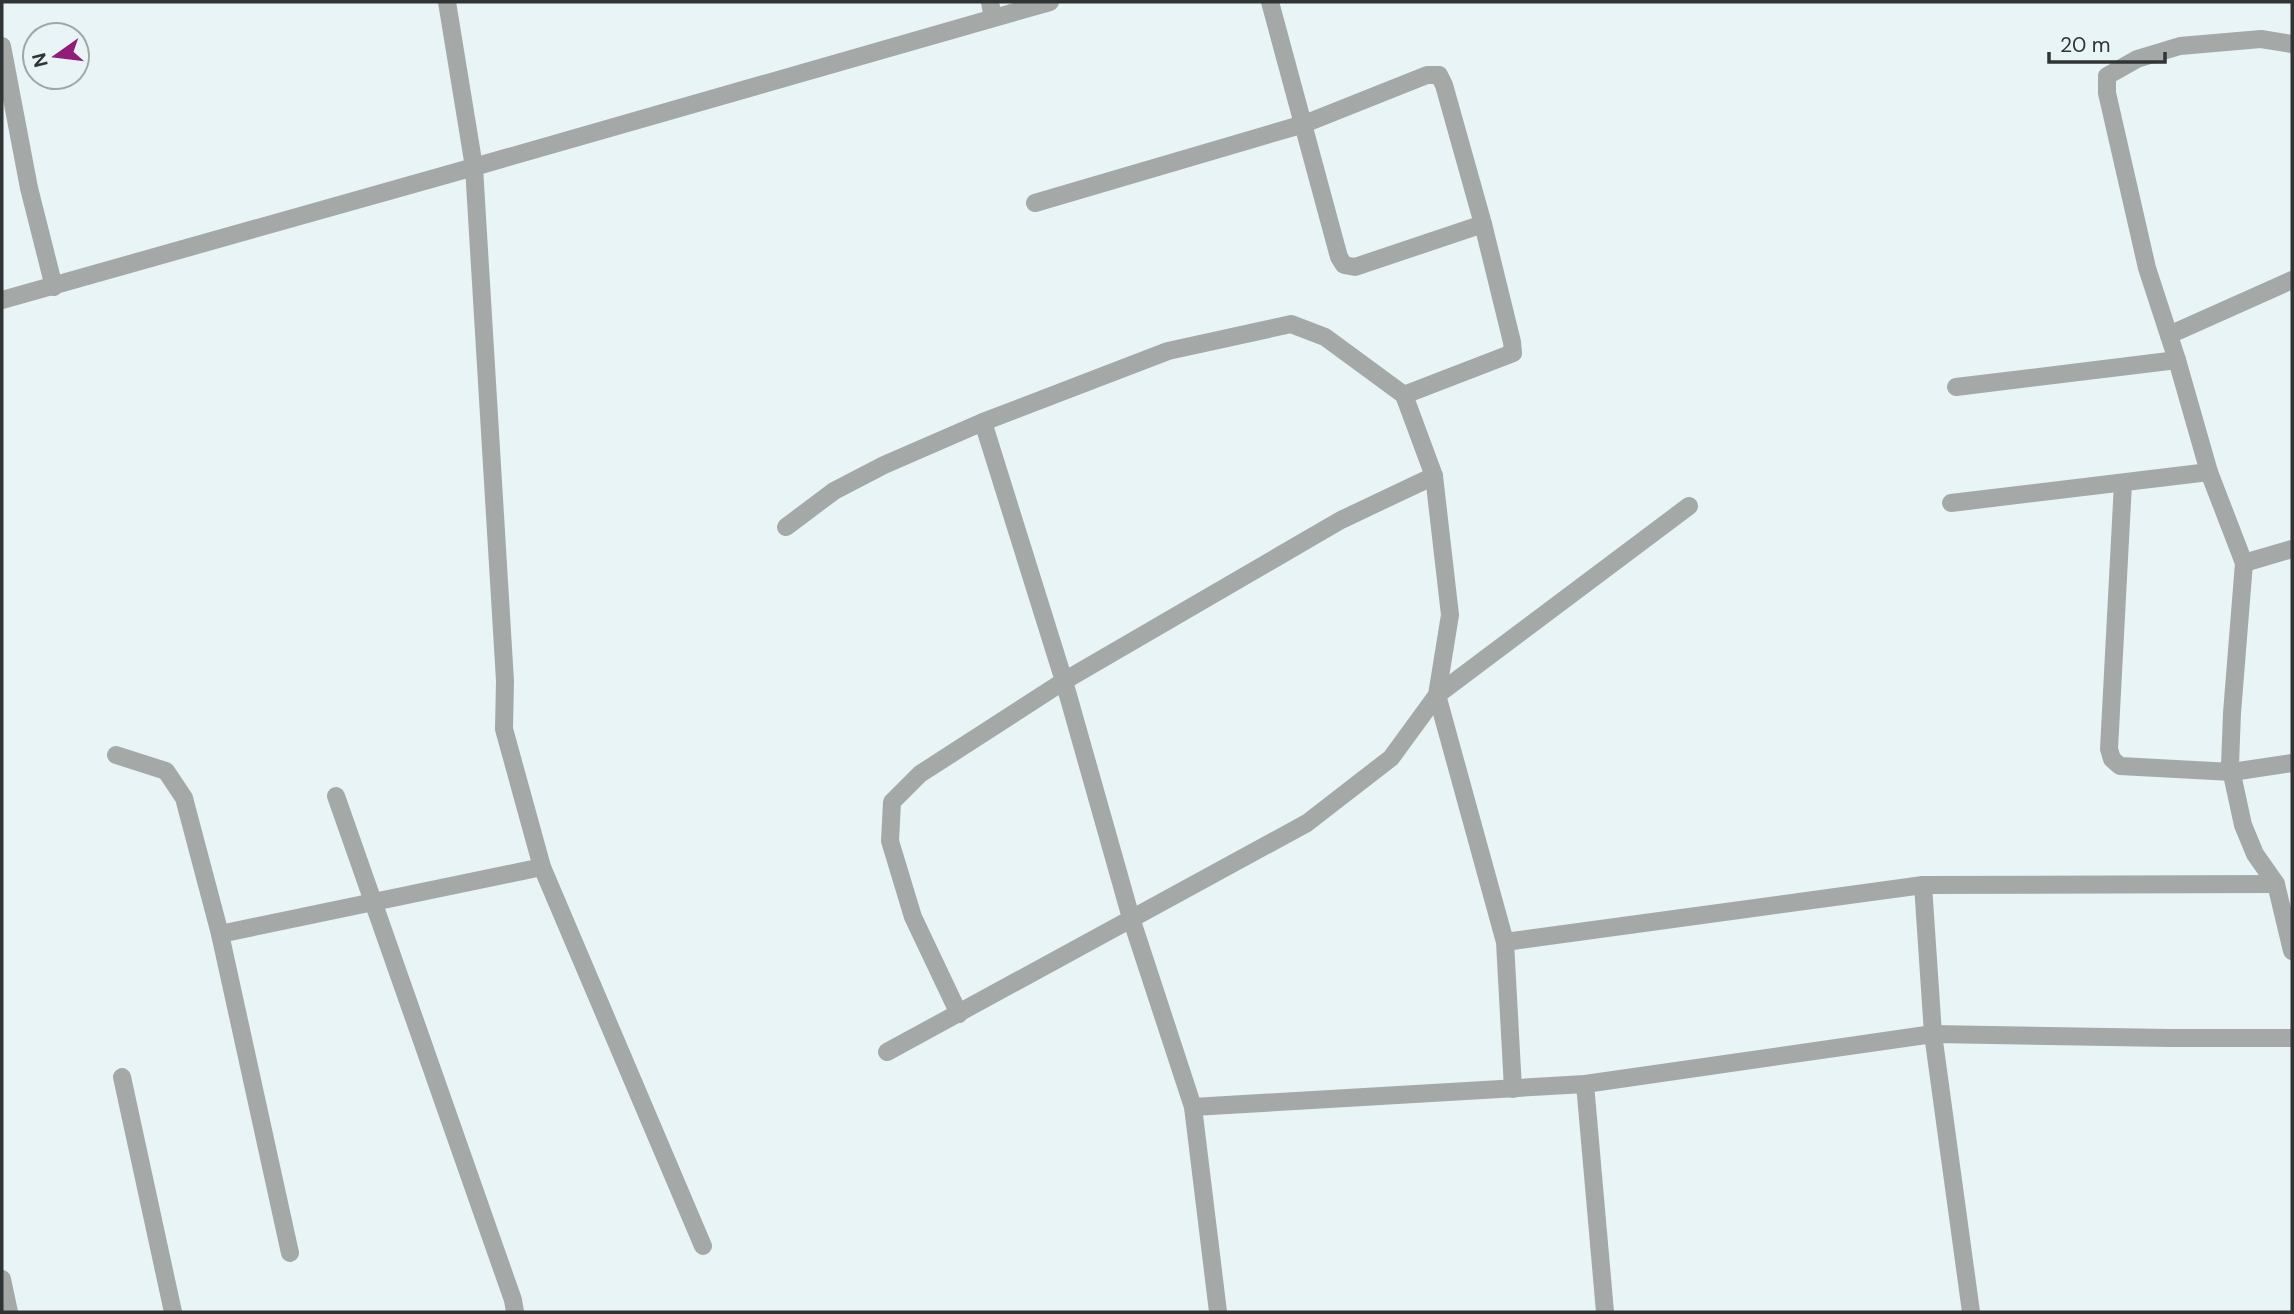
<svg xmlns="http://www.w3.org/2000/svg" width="2294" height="1314" viewBox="0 0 2294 1314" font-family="'DM Sans',sans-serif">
  <rect width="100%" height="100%" fill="#e9f4f7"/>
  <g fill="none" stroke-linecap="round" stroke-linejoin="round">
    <g stroke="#a4a9a8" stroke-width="18">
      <path d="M447,2L474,167"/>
      <path d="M990,2L993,18"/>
      <path d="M1035,203L1304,124"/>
      <path d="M1437,695L1689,506"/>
    </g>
    <g stroke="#a4a9a8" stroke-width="18">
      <path d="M1270,2L1339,257L1344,265L1355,267L1483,224"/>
      <path d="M2292,44L2261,39L2180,46L2137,59L2107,76V93L2147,268L2177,360L2209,472L2244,563L2232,713L2230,765L2243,825L2255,854L2276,884L2292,951"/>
      <path d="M2,46L29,188L54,287"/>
      <path d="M1304,124L1427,75H1439L1444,85L1483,224L1512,342L1513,353L1404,395"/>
      <path d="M474,167L505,681L504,729L542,867L703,1246"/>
      <path d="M2,300L474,167L1050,2"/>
      <path d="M2169,335L2292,280"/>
      <path d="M1956,387L2177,360"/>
      <path d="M983,422L1064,681L1131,918L1193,1107L1218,1312"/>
      <path d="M2123,483L2109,749L2112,759L2120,766L2232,772L2292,763"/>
      <path d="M1951,503L2209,472"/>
      <path d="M786,527L834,491L884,465L983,422L1168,351L1291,324L1325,337L1404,395L1434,476L1450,615L1437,695L1391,758L1307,823L887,1052"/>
      <path d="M2244,563L2292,549"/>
      <path d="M1437,695L1505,942L1513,1089"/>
      <path d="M116,755L166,771L184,798L220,934L290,1253"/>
      <path d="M336,796L513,1300L515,1312"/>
      <path d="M1923,885L1933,1034L1971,1312"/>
      <path d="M220,934L542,867"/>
      <path d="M1505,942L1923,885L2276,884"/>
      <path d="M959,1014L913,917L890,841L892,802L920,774L1064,681L1341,520L1434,476"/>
      <path d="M122,1077L173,1312"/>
      <path d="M1585,1084L1605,1312"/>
      <path d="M1193,1107L1585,1084L1933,1034L2169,1038H2292"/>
      <path d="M2,1279L9,1312"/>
    </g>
  </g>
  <rect width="2294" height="1314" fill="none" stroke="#303435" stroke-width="7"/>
  <g transform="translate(56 56) rotate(256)"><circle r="33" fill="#e9f4f7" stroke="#9fa7a9" stroke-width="2"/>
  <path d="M0-5L12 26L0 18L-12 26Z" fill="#911c7a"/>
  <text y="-10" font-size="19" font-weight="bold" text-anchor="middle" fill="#303435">N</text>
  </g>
  <path d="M2049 52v10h116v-10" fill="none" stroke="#303435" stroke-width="3.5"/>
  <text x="2060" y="52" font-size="21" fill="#303435" stroke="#e9f4f7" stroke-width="5" paint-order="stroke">20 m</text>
</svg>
